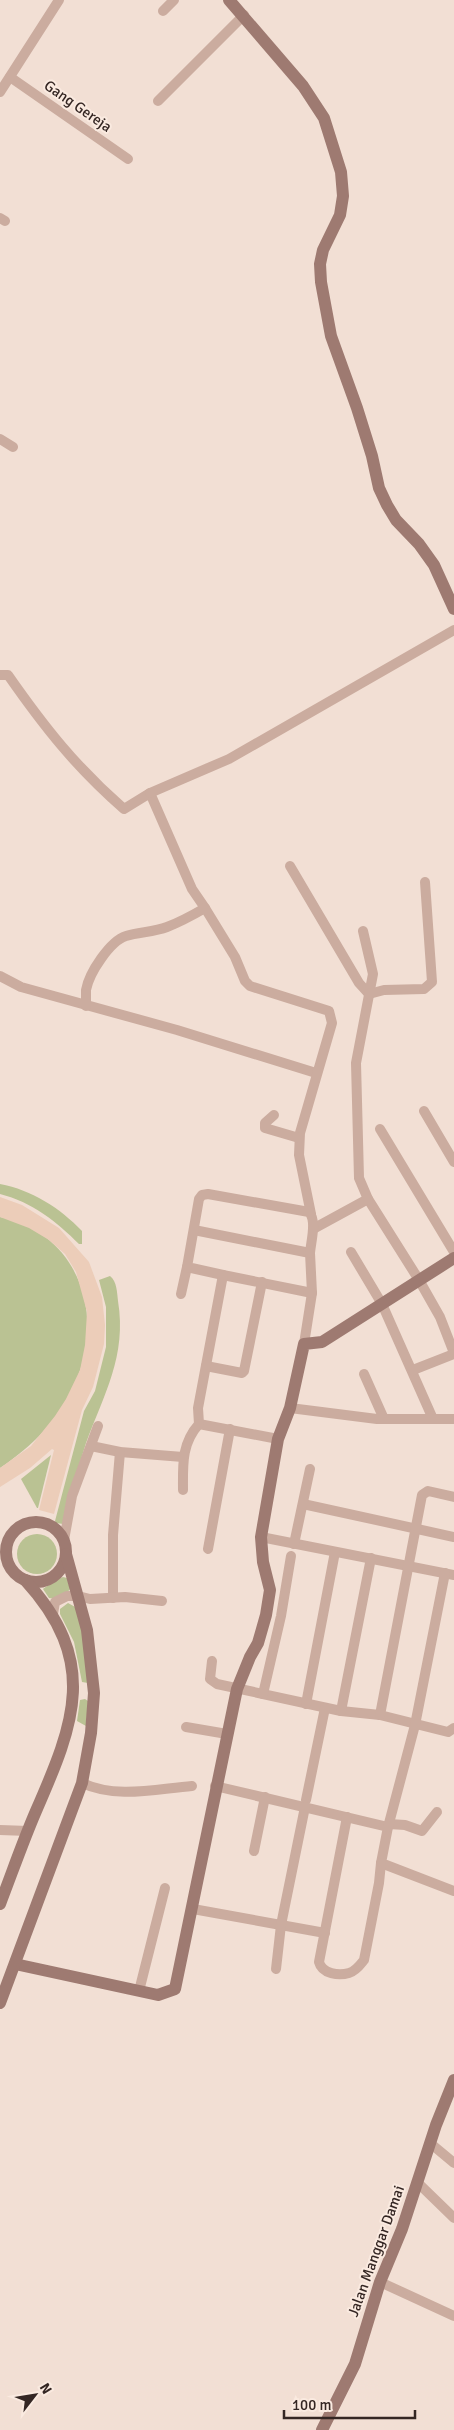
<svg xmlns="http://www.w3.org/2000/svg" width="454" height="2430" viewBox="0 0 454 2430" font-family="Signika,sans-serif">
  <rect width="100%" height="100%" fill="#f2dfd4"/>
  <g fill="#bac293">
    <path d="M0,1184C32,1190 60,1208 82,1231V1244H79C57,1222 32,1202 0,1194Z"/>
    <path d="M0,1217C78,1233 106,1314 75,1383C57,1421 34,1445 0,1468Z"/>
    <path d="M110,1276C117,1281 117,1293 118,1301C127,1356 104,1394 86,1443C77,1470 71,1497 63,1524L56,1523L55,1521L84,1411L95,1391L106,1347V1307L99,1280Z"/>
    <path d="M51,1455L38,1508H37L21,1479Z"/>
    <circle cx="37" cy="1554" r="20"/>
    <path d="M63,1577L67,1578L70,1589C65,1596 57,1599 49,1598L43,1589C45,1587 60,1578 63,1577Z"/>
    <path d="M68,1603L77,1608L84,1638L88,1683L82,1682L74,1642L60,1614V1609Z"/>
    <path d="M85,1699L88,1701L86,1726L77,1721L80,1700Z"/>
  </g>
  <path fill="#eccdb9" d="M0,1197L22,1205L59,1228L89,1262L102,1297L105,1325L104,1344L93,1387L82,1410L54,1514L39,1510L54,1450L52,1449L30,1468L0,1487V1468L31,1446L55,1416L66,1399L80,1370L85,1345L87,1312L76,1272L65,1254L49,1240L29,1228L0,1217Z"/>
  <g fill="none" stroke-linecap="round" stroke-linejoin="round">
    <g stroke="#cbac9f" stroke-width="10">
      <path d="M163,11L174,0"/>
      <path d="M10,77L128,159"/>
      <path d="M0,92L59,0"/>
      <path d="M158,101L244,15"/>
      <path d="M0,218L5,221"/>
      <path d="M0,439L13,447"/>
      <path d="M0,675H8C45,728 76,767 124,809L150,793L192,889L205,908"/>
      <path d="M150,793L229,759L454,630"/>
      <path d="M290,866L359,983L369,994"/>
      <path d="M363,931L373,974L356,1063L359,1178L368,1199L419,1280L440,1317L454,1353"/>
      <path d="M0,976L21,987L177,1030L316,1073"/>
      <path d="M369,994L384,990L424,989L432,982L425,882"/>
      <path d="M86,1006C86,1001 86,995 86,990C89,973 110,941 126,936C139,932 154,932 167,927C180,922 193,915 205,908L235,957L245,981L250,986L329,1011L332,1023L300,1133L299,1155L311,1214"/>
      <path d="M424,1111L454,1162"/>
      <path d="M274,1115L265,1123V1128L299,1138"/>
      <path d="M380,1129L454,1252"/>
      <path d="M313,1229L368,1199"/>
      <path d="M194,1230L310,1253L312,1293L304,1344"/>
      <path d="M351,1252L382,1304L433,1419"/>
      <path d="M223,1275L312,1293"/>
      <path d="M181,1294L187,1267"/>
      <path d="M206,1366L242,1373L244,1371L262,1282"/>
      <path d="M413,1370L454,1354"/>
      <path d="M364,1374L384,1419"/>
      <path d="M290,1408L377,1419H454"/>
      <path d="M278,1439L199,1424L198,1408L223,1275L187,1267L199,1199L202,1195L208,1194L309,1212C317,1221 311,1241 310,1253"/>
      <path d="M91,1446L120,1452L183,1457"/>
      <path d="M183,1490C183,1466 181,1444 199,1424"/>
      <path d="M303,1504L454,1537"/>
      <path d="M261,1537L454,1575"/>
      <path d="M64,1540L72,1496L98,1426"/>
      <path d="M294,1544L310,1469"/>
      <path d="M208,1549L230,1429"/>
      <path d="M113,1598V1535L120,1452"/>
      <path d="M53,1614L55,1602L67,1596H78L90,1599L125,1597L162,1601"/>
      <path d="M212,1661L210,1679L217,1684L341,1711L380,1715L448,1732L454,1728"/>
      <path d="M263,1694L281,1616L291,1556"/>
      <path d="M306,1704L335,1552"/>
      <path d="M341,1711L371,1558"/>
      <path d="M380,1715L422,1495L428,1491L454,1497"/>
      <path d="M186,1727L227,1734"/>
      <path d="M82,1783C117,1799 155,1789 192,1786"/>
      <path d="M215,1786L388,1827L381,1863L454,1891"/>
      <path d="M306,1800L325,1708"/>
      <path d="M347,1817L319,1962C322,1974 339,1976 349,1973C356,1971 360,1965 364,1960L379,1883L381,1863"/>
      <path d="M389,1824L405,1825L422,1831L437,1812"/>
      <path d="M388,1827L415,1725L445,1573"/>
      <path d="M0,1830L28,1831"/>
      <path d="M254,1851L265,1797"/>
      <path d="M193,1909L325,1933"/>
      <path d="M276,1969L281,1925L305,1807"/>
      <path d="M139,1991L165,1888"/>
      <path d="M430,2143L454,2163"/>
      <path d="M418,2183L454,2218"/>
      <path d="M380,2282L454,2316"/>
    </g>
    <g stroke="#9e7a71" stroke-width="12">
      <path d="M229,0L303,86L324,118L341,172L343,196L340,215L323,250L320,264L321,282L331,336L357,408L372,456L379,488L387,505L396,520L419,544L434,565L454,609"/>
      <circle cx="36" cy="1552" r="30"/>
      <path d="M0,1904C12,1873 23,1841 36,1811C75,1722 99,1661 25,1580"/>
      <path d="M15,1964L158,1995L175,1989L237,1689L250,1657L258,1643L266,1615L270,1590L263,1562L261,1537L278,1439L290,1408L304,1344L322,1342L454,1258"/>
      <path d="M0,2003L82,1783L91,1733L94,1693L87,1630L66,1554"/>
      <path d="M322,2430L355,2364L380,2282L402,2229L436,2125L454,2080"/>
    </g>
  </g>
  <g text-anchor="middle" stroke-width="4" stroke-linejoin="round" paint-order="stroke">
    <g font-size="15" fill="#342623" stroke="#faeae0">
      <text transform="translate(78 106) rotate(35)" y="5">Gang Gereja</text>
      <text transform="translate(376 2251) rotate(-70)" y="5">Jalan Manggar Damai</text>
    </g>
  </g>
  <g transform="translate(35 2395) rotate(59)" stroke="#faeae0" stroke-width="4" paint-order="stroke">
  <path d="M0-4L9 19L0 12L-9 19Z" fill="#342623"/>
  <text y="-8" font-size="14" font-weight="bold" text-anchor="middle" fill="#342623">N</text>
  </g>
  <path d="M284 2410v8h131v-8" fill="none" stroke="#342623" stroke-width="2.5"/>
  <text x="292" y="2410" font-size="15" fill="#342623" stroke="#faeae0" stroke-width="4" paint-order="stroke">100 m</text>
</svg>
